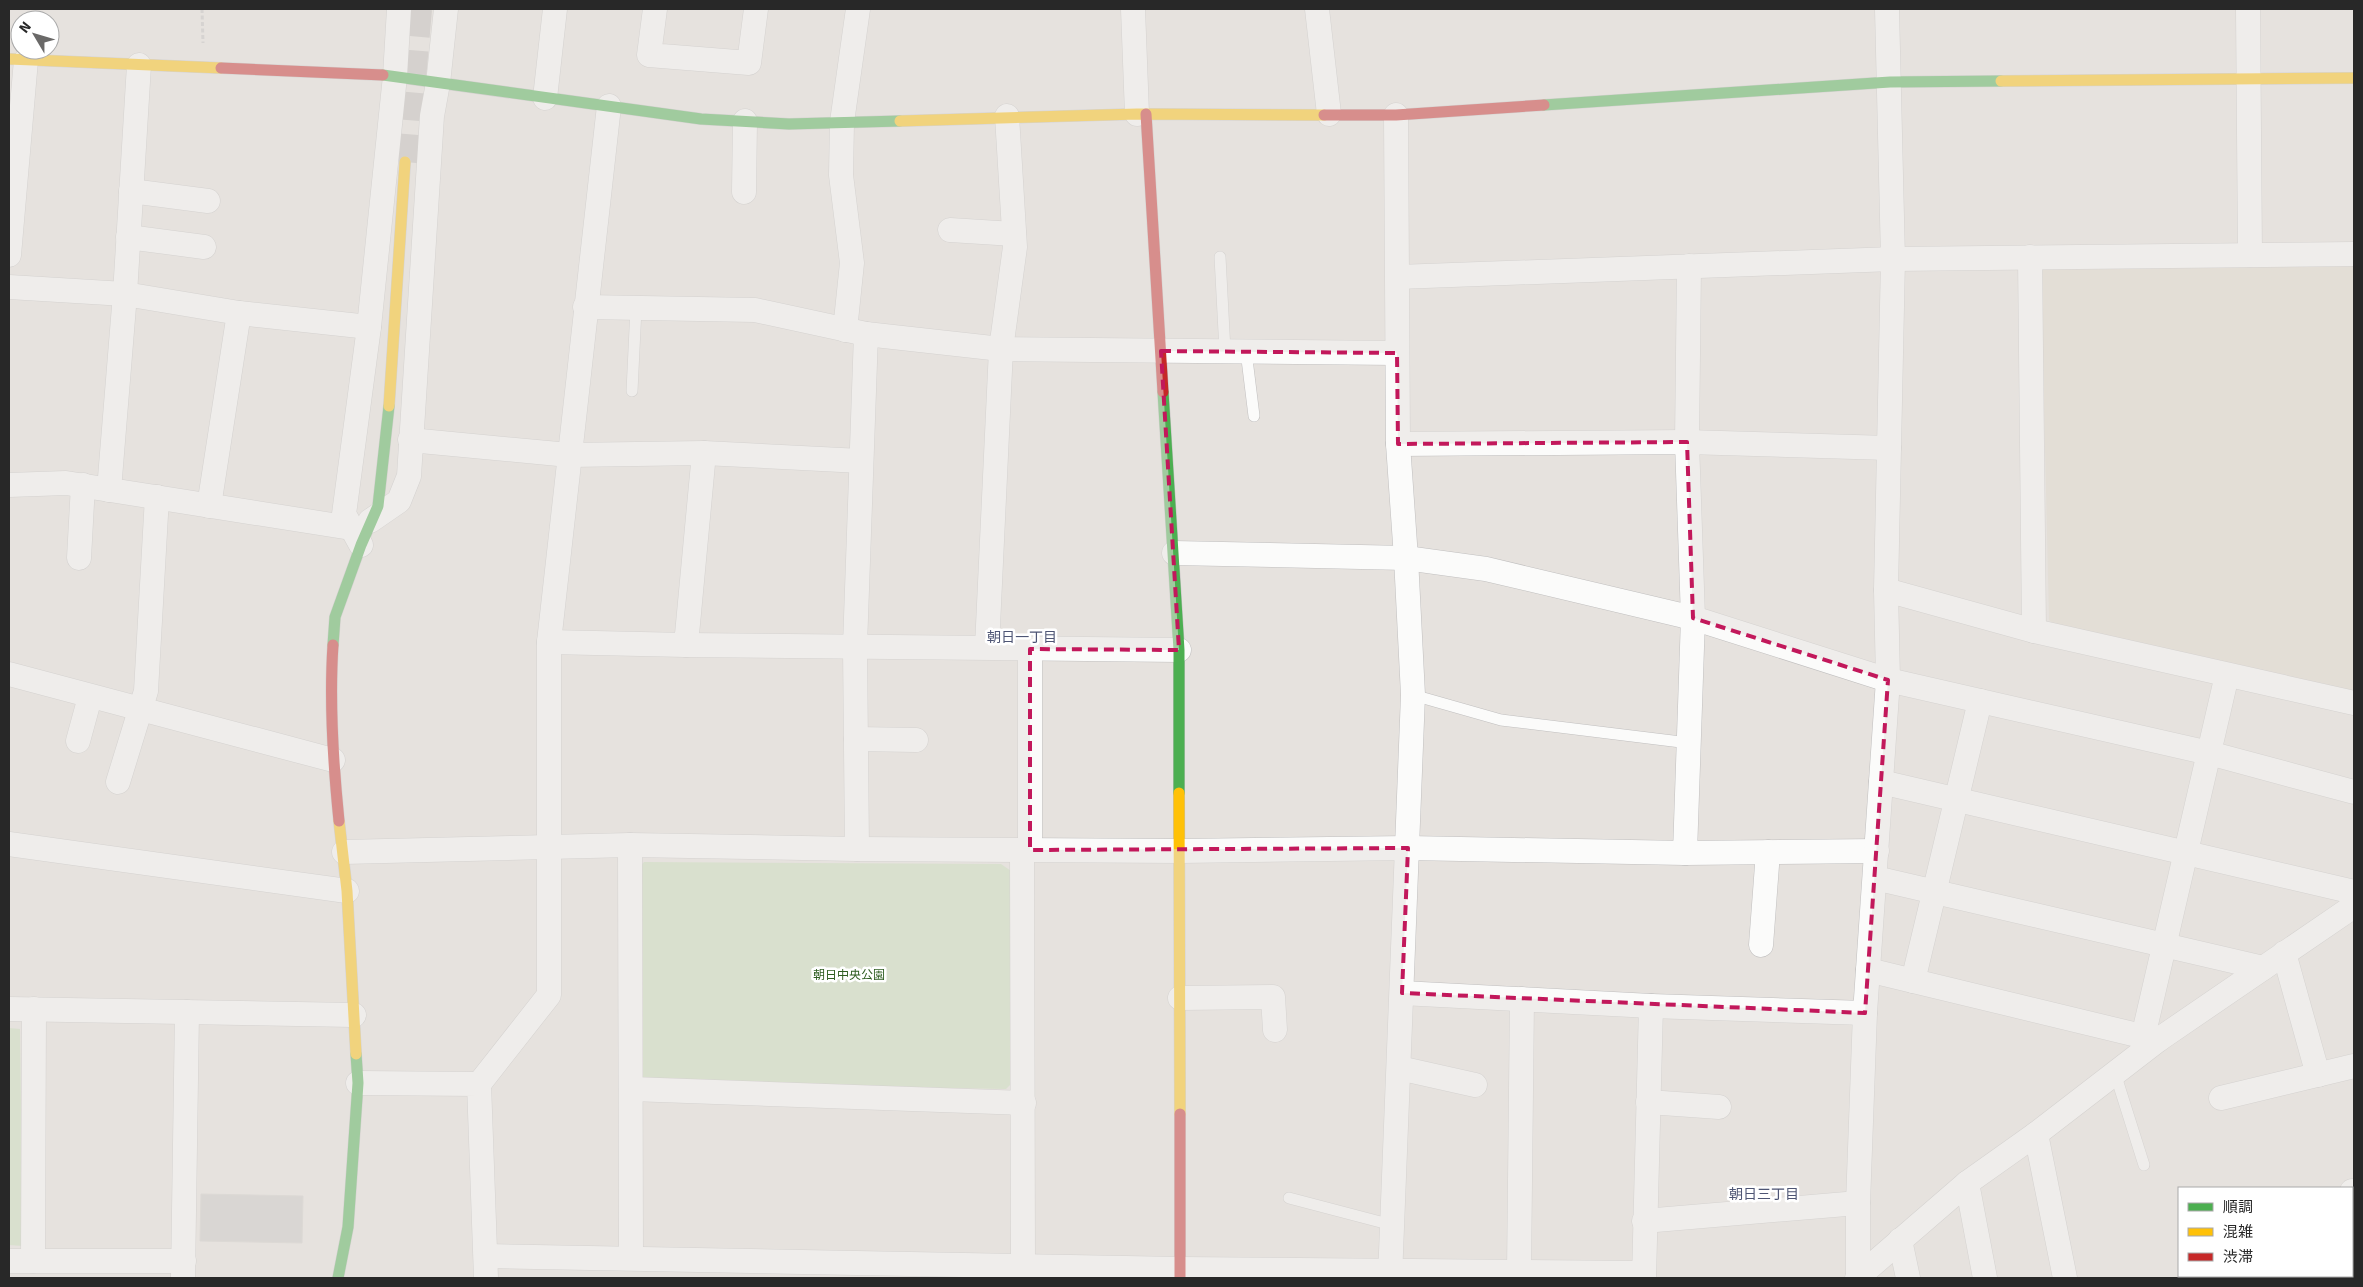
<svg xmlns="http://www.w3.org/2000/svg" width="2363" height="1287" viewBox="0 0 2363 1287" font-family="Signika,'Noto Sans JP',sans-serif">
  <rect width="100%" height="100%" fill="#e6e2de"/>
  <path fill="#e0d9cd" d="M2354,262V697L2058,629L2049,620L2041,272L2048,264Z"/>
  <g fill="#cadeba">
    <path d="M644,862L1001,864L1014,873V1081L1006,1089L648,1083L640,1077V867Z"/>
    <path d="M9,1028L20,1029L23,1246L9,1245Z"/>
  </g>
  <path fill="#cbc8c5" stroke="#d1ceca" d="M201,1194L303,1196L302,1243L200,1241Z"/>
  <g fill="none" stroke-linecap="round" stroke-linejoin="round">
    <path stroke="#c0bdba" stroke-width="28" stroke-dasharray="28 14" stroke-linecap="butt" d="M405,162L418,9"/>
    <g stroke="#c0bfbf" stroke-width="12">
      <g id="lane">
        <path d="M1220,257L1225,351"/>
        <path d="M1246,351L1254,416"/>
        <path d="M632,391L636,308"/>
        <path d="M1413,695L1501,720L1689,743"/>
        <path d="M2115,1073L2144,1165"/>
        <path d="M1289,1198L1392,1225"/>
      </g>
    </g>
    <g stroke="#c0bfbf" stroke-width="25">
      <g id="street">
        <path d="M655,9L649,55L749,63L756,9"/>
        <path d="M1133,9L1137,114"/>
        <path d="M1317,9L1329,114"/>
        <path d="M2248,9L2250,255"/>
        <path d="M545,98L555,9"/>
        <path d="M131,191L208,201"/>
        <path d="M744,192L745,121"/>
        <path d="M950,230L1014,234"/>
        <path d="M128,237L204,247"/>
        <path d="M9,255L26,60"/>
        <path d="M2030,257L2034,631"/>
        <path d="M1398,277L1893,259L2354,254"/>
        <path d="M9,287L125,294L239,313L369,327"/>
        <path d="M585,307L755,310L866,334L1001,349L1397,353"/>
        <path d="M845,330L852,263L841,175L842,122L858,9"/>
        <path d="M410,440L569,455L704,453L861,461"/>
        <path d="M1398,444L1687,442L1889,448"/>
        <path d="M9,485L66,483L351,528"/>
        <path d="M109,490L125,294L139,65"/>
        <path d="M209,506L239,313"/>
        <path d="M370,521L399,501L409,476L432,116L438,83L446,9"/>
        <path d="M361,545L344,514L369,327L395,76L399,9"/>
        <path d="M1174,553L1406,558L1486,569L1693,618L1888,680L2209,753L2354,792"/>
        <path d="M79,558L83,485"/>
        <path d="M1886,590L2034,631L2354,703"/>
        <path d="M549,642L686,645L704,453"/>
        <path d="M686,645L1179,650"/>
        <path d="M987,647L1001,349L1015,247L1007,116"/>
        <path d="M9,674L333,760"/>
        <path d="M856,739L916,740"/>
        <path d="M78,741L90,697"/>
        <path d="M118,782L146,691L157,497"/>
        <path d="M1881,782L2354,892"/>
        <path d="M9,844L347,891"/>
        <path d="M630,845L631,1257"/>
        <path d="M857,849L855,646L866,334"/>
        <path d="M1022,850L1023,1266"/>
        <path d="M1030,850V649"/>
        <path d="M344,852L630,845L857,849L1180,851L1408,848L1685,853L1877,851"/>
        <path d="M1685,853L1693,618L1687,442L1689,266"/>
        <path d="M1875,878L2263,968"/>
        <path d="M1761,945L1768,852"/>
        <path d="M2284,953L2318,1075"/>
        <path d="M1868,970L2158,1040"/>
        <path d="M1913,981L1980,701"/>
        <path d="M1402,993L1651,1006L1865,1013"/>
        <path d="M1180,998L1273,997L1275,1030"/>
        <path d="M9,1009L354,1015"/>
        <path d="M2143,1037L2227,675"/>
        <path d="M1399,1068L1475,1085"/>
        <path d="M358,1083L479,1084L486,1278"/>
        <path d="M479,1084L549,995V642L609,106"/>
        <path d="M631,1089L1024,1103"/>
        <path d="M2221,1098L2354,1066"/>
        <path d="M1648,1102L1719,1107"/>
        <path d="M2036,1134L2065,1278"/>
        <path d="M1967,1183L1985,1278"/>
        <path d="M2352,1191H2354"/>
        <path d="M1644,1221L1858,1203"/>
        <path d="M1900,1240L1908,1278"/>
        <path d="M486,1256L1180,1269L1644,1273"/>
        <path d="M9,1261H184"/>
        <path d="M33,1261L34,1009"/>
        <path d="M1519,1273L1522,999"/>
        <path d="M2304,1276L2305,1278"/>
        <path d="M1858,1277V1203L1865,1013L1888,680L1886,590L1893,259L1887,9"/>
        <path d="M183,1278L187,1012"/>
        <path d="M1390,1278L1413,695L1406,558L1398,444L1396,115"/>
        <path d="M1644,1278L1651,1006"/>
        <path d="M1857,1278L1967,1183L2036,1134L2158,1040L2354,906"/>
      </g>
    </g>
    <g stroke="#c0bfbf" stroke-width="12">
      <g id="fast">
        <path d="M383,75L701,119L789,124L900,121"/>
        <path d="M1544,105L1890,82L2001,81"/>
        <path d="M1163,392L1179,650V793"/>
        <path d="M333,645L335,617L361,545L378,506L389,406"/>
        <path d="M338,1278L348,1227L358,1083L356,1054"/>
      </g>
    </g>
    <g stroke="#c0bfbf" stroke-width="12">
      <g id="slow">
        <path d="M9,59L221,68"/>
        <path d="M2001,81L2354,78"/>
        <path d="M900,121L1137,114L1324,115"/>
        <path d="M389,406L405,162"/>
        <path d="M1179,793L1180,1114"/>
        <path d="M339,821L347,891L356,1054"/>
      </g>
    </g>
    <g stroke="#c0bfbf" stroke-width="12">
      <g id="jam">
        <path d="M221,68L383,75"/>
        <path d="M1146,114L1163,392"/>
        <path d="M1324,115H1396L1544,105"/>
        <path d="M333,645C329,704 333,762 339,821"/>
        <path d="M1180,1114V1278"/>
      </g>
    </g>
    <path stroke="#c3c2c2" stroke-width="3" stroke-dasharray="4 2.5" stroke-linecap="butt" d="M202,9L203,43"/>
    <use href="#lane" stroke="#fbfbfa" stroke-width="11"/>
    <use href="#street" stroke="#fbfbfa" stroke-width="24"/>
    <use href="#fast" stroke="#4caf50" stroke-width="11"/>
    <use href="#slow" stroke="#ffc107" stroke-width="11"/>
    <use href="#jam" stroke="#c62828" stroke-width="11"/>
  </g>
  <path d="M0 0H2363V1287H0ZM1161,351L1397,353L1398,444L1687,442L1693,618L1888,680L1865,1013L1402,993L1408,848L1030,850V649L1179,650Z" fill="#e6e2de" fill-opacity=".55" fill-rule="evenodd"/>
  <path fill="none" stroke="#c2185b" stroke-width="4" stroke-dasharray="10 6" stroke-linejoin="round" d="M1161,351L1397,353L1398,444L1687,442L1693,618L1888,680L1865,1013L1402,993L1408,848L1030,850V649L1179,650Z"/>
  <g text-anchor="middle" stroke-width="5" stroke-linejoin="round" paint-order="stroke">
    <g font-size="12" fill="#2e5d20" stroke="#fff">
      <text x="849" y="979">朝日中央公園</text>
    </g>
    <g font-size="14" fill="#4e5574" stroke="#fff">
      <text x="1022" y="642">朝日一丁目</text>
      <text x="1764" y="1199">朝日三丁目</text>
    </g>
  </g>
  <rect width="2363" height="1287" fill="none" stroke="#282828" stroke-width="20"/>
  <rect x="2178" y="1187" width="175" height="90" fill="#ffffff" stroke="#a9a9a9"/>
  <rect x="2188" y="1203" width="25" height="8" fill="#4caf50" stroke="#a9a9a9"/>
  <text x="2223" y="1212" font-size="15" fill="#282828">順調</text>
  <rect x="2188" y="1228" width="25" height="8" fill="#ffc107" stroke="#a9a9a9"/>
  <text x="2223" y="1237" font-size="15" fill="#282828">混雑</text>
  <rect x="2188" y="1253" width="25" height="8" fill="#c62828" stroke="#a9a9a9"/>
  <text x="2223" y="1262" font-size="15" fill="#282828">渋滞</text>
  <g transform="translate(35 35) rotate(308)"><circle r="24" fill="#ffffff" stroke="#a9a9a9"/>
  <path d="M0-4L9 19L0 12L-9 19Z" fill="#6a6968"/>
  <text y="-8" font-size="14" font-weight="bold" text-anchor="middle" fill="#282828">N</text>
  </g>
</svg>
